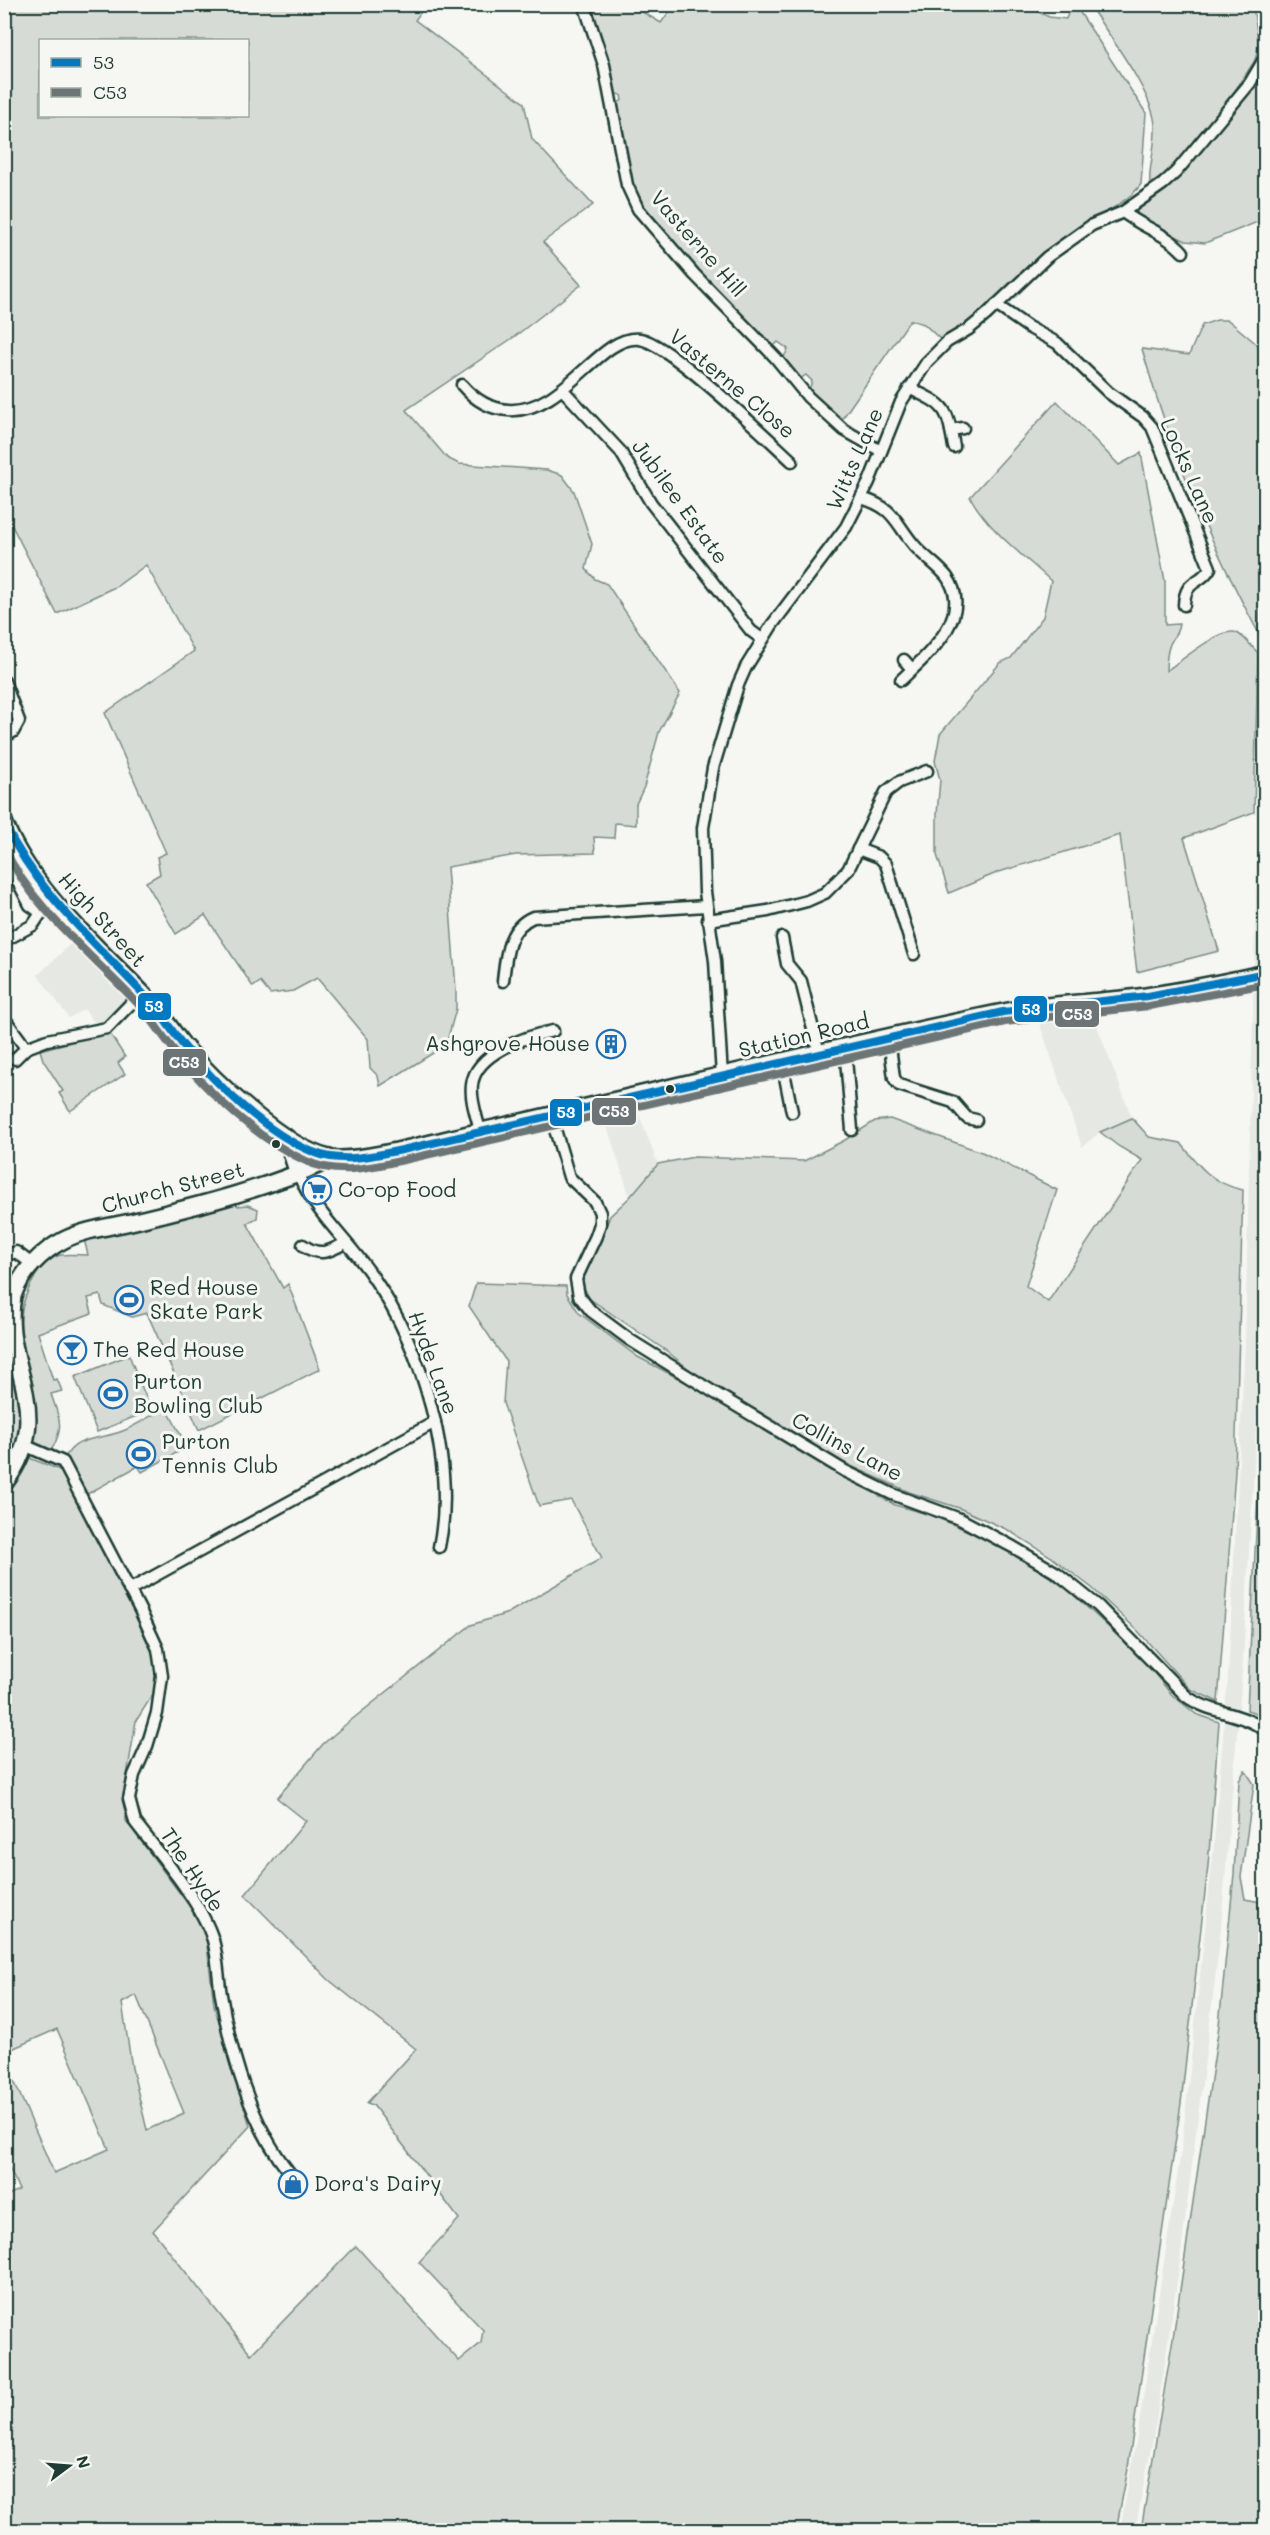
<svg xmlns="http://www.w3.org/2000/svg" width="1270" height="2535" viewBox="0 0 1270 2535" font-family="Mali,sans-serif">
  <rect width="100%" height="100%" fill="#f6f6f2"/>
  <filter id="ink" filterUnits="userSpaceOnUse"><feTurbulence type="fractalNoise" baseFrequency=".0167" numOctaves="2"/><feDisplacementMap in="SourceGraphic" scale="12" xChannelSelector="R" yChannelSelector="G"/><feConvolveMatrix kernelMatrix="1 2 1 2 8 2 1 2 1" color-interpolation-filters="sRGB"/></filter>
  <g filter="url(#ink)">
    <g fill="#e6e8e4">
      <path d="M1265,511V1122L1260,1357L1243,1660L1220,1939L1180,2261L1156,2422L1135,2530H1120L1138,2431L1182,2145L1213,1854L1228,1678L1245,1343Z"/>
      <path d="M78,937L134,993L124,1006L98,1027L84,1009L69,1018L38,975Z"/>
      <path d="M1089,1005L1132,1118L1100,1132L1082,1147L1035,1010Z"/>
      <path d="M634,1102L658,1164L630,1197L602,1111Z"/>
    </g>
    <g fill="#d6dbd6" stroke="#7a8c85" stroke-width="1.5" fill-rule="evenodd">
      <path d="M5,4L426,5L415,20L524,103L532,139L593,205L543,242L581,285L514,337L406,410L447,458L459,464L547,470L562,475L574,491L592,544L586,569L595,579L607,584L680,693L659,732L644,787L636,804V825L615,823L614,838L594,837L595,853L516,855L447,867L456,990V1009L446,1045L380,1086L378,1076L370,1068L368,1039L317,978L293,991L270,994L260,982L253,987L205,915L176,934L146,882L160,874L157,857L166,853L105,713L194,651L146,565L117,586L57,614L5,512ZM40,40H248V116H40Z"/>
      <path d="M1022,4L1049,17L1066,19L1071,5H1075L1146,113L1141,184C1129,204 1082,224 1061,239C1031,261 1008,290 979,314C967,324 954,332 940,339L924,324L910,320L840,422L809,390L812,381L806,375L800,379L783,359L788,349L778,342L773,347C728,301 662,245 634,187C625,168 621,128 616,106L622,100L621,95L613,93L593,10L597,5H635L634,7L661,23L674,5Z"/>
      <path d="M1089,5H1253C1255,23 1262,45 1254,62L1226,104L1193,142L1198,149L1207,143L1265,71V219L1205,243L1186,241L1138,218L1137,210L1151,195C1146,172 1156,150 1155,126C1154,94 1108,34 1089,5Z"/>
      <path d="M1217,320H1228L1265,351L1266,403L1262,431L1265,440L1266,454L1259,634C1210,543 1170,449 1142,349L1189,355L1202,325Z"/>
      <path d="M1057,401L1119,465L1141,453L1165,581V625L1179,624C1178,633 1174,636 1170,644C1167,652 1166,662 1166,671C1180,662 1221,626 1237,633C1245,637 1252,647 1258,653L1254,812L1184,838L1219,951L1137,972L1120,835L999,872L949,893L937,855V814L940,780L935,761L940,734L1000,663L1011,658L1043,617L1051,581C1022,554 990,532 970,497Z"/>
      <path d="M109,1032L125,1057L118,1063L125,1074L70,1111L59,1093L63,1091L43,1060L40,1050Z"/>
      <path d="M1132,1118L1149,1137L1181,1143C1199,1167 1213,1184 1243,1190L1235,1472L1218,1702L1190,1689L1137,1630L1092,1588L1050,1556L1008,1530L959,1508L909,1492L844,1463L695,1374L668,1352L590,1299L581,1282L584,1266L600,1241L610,1216L630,1197L658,1164L694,1157L804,1161L845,1140L875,1121L890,1119L984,1153L1057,1190L1026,1286L1048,1302L1142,1160L1118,1146L1100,1132Z"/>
      <path d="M234,1201L238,1206L248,1205L258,1209L257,1218L247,1223L283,1288L288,1284L320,1369L199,1430L147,1313L132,1317L103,1305L100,1295L88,1298L92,1313L38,1333L53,1380L57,1379L62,1391L51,1394C59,1418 65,1426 52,1449L45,1452L35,1444C30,1424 35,1402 31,1381C22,1337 11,1316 36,1275C41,1267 51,1257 61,1255C69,1254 80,1255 88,1255L84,1239L148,1226Z"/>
      <path d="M476,1283L566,1286L567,1294L579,1313L638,1357L695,1387L895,1505L934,1516L1004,1547L1065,1587L1142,1658L1171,1694L1196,1714L1219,1722L1208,1866L1181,2103L1127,2474L1116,2530H5L4,2197L19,2190L5,2158V2060L54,2173L109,2149L57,2029L5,2052L4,1352C16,1383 22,1411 19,1445L32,1459L60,1470C70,1435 91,1442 120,1432C135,1427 151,1415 166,1407L187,1447L142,1472L138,1466L78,1499L124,1588L158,1662L155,1691L136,1721L124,1793L126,1821L199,1919L206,1937L214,2005L250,2126L153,2231L251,2354L356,2246L459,2361L481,2343L483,2330L419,2262L459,2219L373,2105L367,2103L416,2049L329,1980L245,1895L306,1821L277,1798L323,1744L345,1725L471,1625L508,1613L602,1558L571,1500L539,1506L503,1403L506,1361L469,1306ZM136,1995L184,2113L147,2130L132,2068L122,2003Z"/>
      <path d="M129,1355L151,1410L97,1432L75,1377Z"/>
      <path d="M1265,1357L1266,1716H1265L1247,1710Z"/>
      <path d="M1245,1770L1254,1784L1241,1877L1245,1899L1266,1903L1265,2530H1141L1173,2338L1219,2025L1234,1874L1239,1781Z"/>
    </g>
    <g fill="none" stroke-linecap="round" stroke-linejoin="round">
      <g stroke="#1f3d34" stroke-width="15">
        <g id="street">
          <path d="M584,4L604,65L627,185L638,209L694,274L775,357L808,397L844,430L881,451"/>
          <path d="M1123,212C1142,227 1167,234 1183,252"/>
          <path d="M996,305L1028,327L1057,343L1109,393L1143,417L1152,427L1210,568C1201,585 1185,578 1184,605"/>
          <path d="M462,385C474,399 489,409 508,410C564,414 600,333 640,339C669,343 766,437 792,461"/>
          <path d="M909,388C946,406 947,406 954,447"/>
          <path d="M563,390L620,451L651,503L751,631L762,639"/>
          <path d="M951,430L963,428"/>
          <path d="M861,498C895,508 894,521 914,545C924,557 938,565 947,577C975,616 926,656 901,680"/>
          <path d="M904,660L912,669"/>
          <path d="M4,681L19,721L13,732L4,737"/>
          <path d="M858,849L879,857L886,864L914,954"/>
          <path d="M4,855L30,905L41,913"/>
          <path d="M708,920L768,911L807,901L825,893L848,870L886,792L899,782L927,771"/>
          <path d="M782,938L787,964L801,981L819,1053"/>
          <path d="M4,941L33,925L41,913L47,912L58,904"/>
          <path d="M503,981C506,956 507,928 533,917L706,906"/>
          <path d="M4,1018L26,1048L15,1059"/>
          <path d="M889,1038L894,1078L899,1085L953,1102L967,1118L976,1120"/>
          <path d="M845,1047L852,1130"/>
          <path d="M26,1048L47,1040L107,1028L141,993"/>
          <path d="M782,1062L792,1112"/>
          <path d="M722,1076L715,961L705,892L703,828L713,768L738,685L746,667L772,625L846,527L869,482L901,402L927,362L947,342L969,329L986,315L1047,257L1092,225L1123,212L1163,184L1176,172L1250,83L1266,56"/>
          <path d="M551,1116L569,1177L595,1202L600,1213V1224L596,1236L576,1279L579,1296L591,1311L630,1340L715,1393L845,1471L892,1494L960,1519L1013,1547L1057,1573L1098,1606L1186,1696C1210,1714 1243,1712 1266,1731"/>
          <path d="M480,1131C477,1117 470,1100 472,1085C475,1053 527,1036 553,1031"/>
          <path d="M298,1174C318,1217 348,1240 373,1277C422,1348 457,1462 439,1547"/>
          <path d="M303,1245C319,1257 329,1252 345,1243"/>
          <path d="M4,1256L16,1252L32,1264"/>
          <path d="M24,1445L63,1462L140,1610L158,1649L162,1676L157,1713L147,1746L134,1775L129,1799L135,1822C160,1855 201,1901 213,1940C218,1958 218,1977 221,1995C231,2054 251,2125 289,2172"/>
          <path d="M129,1590L435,1422"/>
        </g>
      </g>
      <g stroke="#1f3d34" stroke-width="20">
        <g id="secondary">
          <path d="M4,822C31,891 97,946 148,999C161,1013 171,1030 183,1045C213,1080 284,1148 329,1158C358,1164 445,1139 477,1132C653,1093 827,1048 1003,1012C1045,1004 1089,1003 1131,998C1176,992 1221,983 1266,973"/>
          <path d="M286,1137L298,1174"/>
          <path d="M4,1484C59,1412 0,1364 13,1296C21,1272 42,1251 64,1240C87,1228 118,1226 143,1219C205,1204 266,1188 325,1162L328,1158"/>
        </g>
      </g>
      <use href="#street" stroke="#f6f6f2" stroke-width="10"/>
      <use href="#secondary" stroke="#f6f6f2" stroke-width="15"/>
      <g stroke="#f6f6f2" stroke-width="12">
        <path id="bus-1" d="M4,823C38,894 95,942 147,998C161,1013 171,1030 183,1045C216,1084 266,1133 313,1152C342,1164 372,1156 402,1150L1003,1012L1148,996L1266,973"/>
      </g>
      <g stroke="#f6f6f2" stroke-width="12">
        <path id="bus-2" d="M4,848C34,911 94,956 141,1007C153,1020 162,1036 174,1050C208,1093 256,1138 306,1161C338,1176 372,1167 404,1160L1005,1022L1149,1006L1266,984"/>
      </g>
      <use href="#bus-1" stroke="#0279c1" stroke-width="8"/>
      <use href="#bus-2" stroke="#6c7476" stroke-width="8"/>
    </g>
  </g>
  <defs>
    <g id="building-ring" transform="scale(1.5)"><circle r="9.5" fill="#f6f6f2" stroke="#1f6fb2" stroke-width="1.5"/><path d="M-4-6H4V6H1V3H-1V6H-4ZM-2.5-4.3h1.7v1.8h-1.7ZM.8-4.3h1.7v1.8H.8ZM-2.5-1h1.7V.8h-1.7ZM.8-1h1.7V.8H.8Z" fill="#1f6fb2"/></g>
    <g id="supermarket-ring" transform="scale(1.5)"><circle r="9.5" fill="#f6f6f2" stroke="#1f6fb2" stroke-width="1.5"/><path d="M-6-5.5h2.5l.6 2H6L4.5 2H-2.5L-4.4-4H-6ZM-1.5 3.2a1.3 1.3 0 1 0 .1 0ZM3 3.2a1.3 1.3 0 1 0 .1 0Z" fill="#1f6fb2"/></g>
    <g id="stadium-ring" transform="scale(1.5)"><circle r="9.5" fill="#f6f6f2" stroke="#1f6fb2" stroke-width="1.5"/><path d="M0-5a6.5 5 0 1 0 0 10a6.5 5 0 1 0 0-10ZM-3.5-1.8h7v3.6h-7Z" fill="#1f6fb2"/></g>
    <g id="bar-ring" transform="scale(1.5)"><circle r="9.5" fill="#f6f6f2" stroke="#1f6fb2" stroke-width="1.5"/><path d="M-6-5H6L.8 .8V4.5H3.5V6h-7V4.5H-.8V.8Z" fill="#1f6fb2"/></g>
    <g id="shop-ring" transform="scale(1.5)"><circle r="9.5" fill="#f6f6f2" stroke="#1f6fb2" stroke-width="1.5"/><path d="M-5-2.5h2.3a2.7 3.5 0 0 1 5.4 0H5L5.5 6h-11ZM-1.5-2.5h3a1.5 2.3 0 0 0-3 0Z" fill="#1f6fb2"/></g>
  </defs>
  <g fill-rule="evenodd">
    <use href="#building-ring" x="611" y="1044"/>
    <use href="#supermarket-ring" x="317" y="1190"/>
    <use href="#stadium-ring" x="129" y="1300"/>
    <use href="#bar-ring" x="72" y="1350"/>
    <use href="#stadium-ring" x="113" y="1394"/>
    <use href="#stadium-ring" x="141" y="1454"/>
    <use href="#shop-ring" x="293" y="2184"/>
  </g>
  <g fill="#1f3d34" stroke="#f6f6f2" stroke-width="2">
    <circle cx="670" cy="1089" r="5"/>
    <circle cx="276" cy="1144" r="5"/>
  </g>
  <g text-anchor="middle" stroke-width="6" stroke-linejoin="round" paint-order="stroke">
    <g font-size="21" fill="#1f3d34" stroke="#f6f6f2">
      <text transform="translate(698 244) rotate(49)" y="7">Vasterne Hill</text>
      <text transform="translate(732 384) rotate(40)" y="7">Vasterne Close</text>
      <text transform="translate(855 459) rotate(-66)" y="7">Witts Lane</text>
      <text transform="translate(1189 471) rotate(66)" y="7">Locks Lane</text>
      <text transform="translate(680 502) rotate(54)" y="7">Jubilee Estate</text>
      <text transform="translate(102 920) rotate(48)" y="7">High Street</text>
      <text transform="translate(804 1036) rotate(-13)" y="7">Station Road</text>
      <text transform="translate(173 1188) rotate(-15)" y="7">Church Street</text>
      <text transform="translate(433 1363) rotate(70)" y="7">Hyde Lane</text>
      <text transform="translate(847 1447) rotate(28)" y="7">Collins Lane</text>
      <text transform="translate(192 1870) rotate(56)" y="7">The Hyde</text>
    </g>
    <g font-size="21" fill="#1f3d34" stroke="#f6f6f2" text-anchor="start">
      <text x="590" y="1051" text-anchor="end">Ashgrove House</text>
      <text x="338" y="1197">Co-op Food</text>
      <text x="150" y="1295">Red House<tspan x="150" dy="24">Skate Park</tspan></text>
      <text x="93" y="1357">The Red House</text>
      <text x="134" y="1389">Purton<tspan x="134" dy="24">Bowling Club</tspan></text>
      <text x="162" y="1449">Purton<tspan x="162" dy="24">Tennis Club</tspan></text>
      <text x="314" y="2191">Dora's Dairy</text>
    </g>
  </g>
  <g stroke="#f6f6f2" stroke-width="2">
    <rect x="137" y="992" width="35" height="29" rx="6" fill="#0279c1"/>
    <rect x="1013" y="995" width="35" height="28" rx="6" fill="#0279c1"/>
    <rect x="1054" y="1000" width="46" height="28" rx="6" fill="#6c7476"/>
    <rect x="162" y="1048" width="45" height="29" rx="6" fill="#6c7476"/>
    <rect x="591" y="1097" width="46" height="29" rx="6" fill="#6c7476"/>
    <rect x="549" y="1098" width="34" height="29" rx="6" fill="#0279c1"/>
  </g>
  <g font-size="16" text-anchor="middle" font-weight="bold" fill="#fff">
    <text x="154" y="1012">53</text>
    <text x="1031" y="1015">53</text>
    <text x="1077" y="1020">C53</text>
    <text x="184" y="1068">C53</text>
    <text x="614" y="1117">C53</text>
    <text x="566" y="1118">53</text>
  </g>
  <rect width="1270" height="2535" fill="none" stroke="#f6f6f2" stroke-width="24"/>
  <rect x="12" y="12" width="1246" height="2511" fill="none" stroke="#1f3d34" stroke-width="2" filter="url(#ink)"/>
  <rect x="39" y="39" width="210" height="78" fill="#f6f6f2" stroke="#a0aca6" stroke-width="1.5"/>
  <rect x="51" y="58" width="30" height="9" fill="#0279c1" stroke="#a0aca6" stroke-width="1.5"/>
  <text x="93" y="69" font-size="18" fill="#1f3d34">53</text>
  <rect x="51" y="88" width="30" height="9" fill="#6c7476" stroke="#a0aca6" stroke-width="1.5"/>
  <text x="93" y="99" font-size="18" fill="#1f3d34">C53</text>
  <g transform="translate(69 2466) rotate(74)" stroke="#f6f6f2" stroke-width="4.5" paint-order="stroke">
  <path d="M0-4.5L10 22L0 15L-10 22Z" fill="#1f3d34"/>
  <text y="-9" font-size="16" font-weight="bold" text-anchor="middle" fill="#1f3d34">N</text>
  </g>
</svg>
